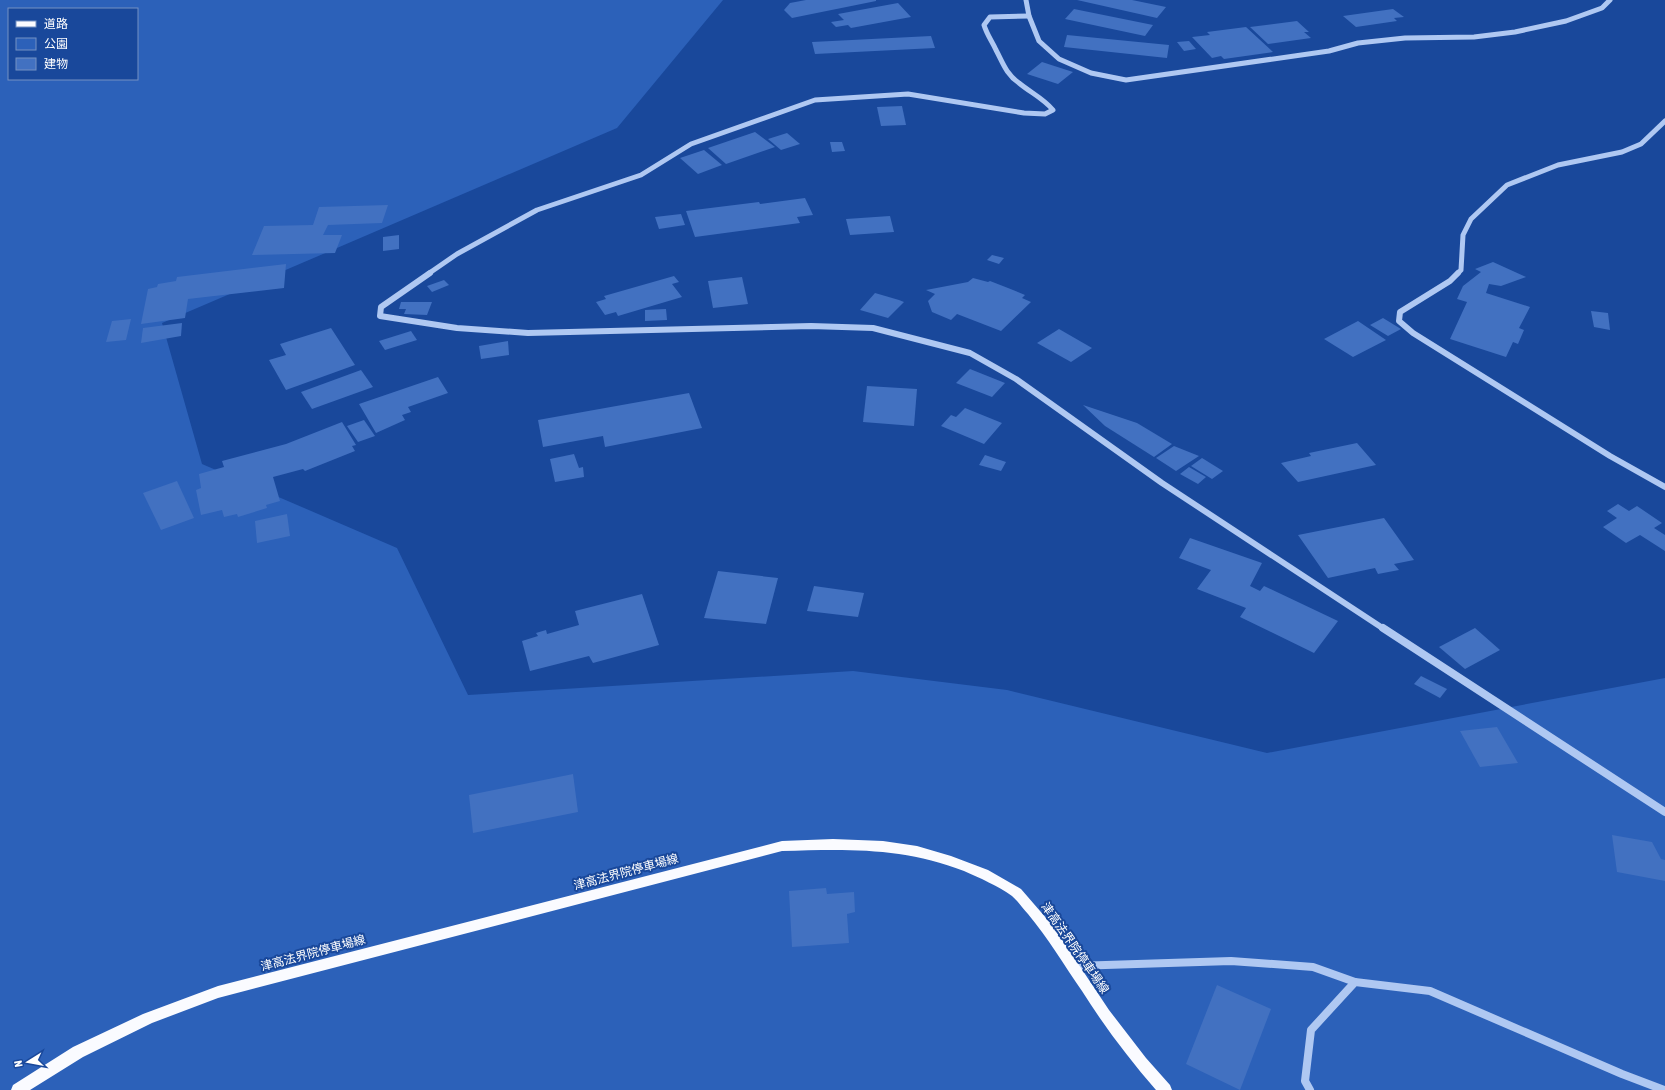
<svg xmlns="http://www.w3.org/2000/svg" width="1665" height="1090" viewBox="0 0 1665 1090" font-family="'Asap Condensed','Noto Sans JP',sans-serif">
  <rect width="100%" height="100%" fill="#19489b"/>
  <path fill="#2c61b9" fill-rule="evenodd" d="M0,0H723L617,128L162,323L202,464L397,548L468,695L853,671L1007,690L1267,753L1665,678V1090H0ZM9,9H137V79H9Z"/>
  <g fill="#4271c1">
    <path d="M806,0H876V1L792,18L784,10L790,3Z"/>
    <path d="M1077,0H1132L1166,7L1157,18Z"/>
    <path d="M898,3L911,17L851,28L848,25L836,27L831,22L844,20L838,14Z"/>
    <path d="M1074,9L1153,25L1145,36L1065,19Z"/>
    <path d="M1393,9L1404,17L1394,18L1397,21L1356,27L1343,16Z"/>
    <path d="M1297,21L1309,32H1304L1311,38L1268,44L1250,27Z"/>
    <path d="M1246,27L1273,52L1224,59L1221,56L1212,58L1192,37L1210,35L1207,32Z"/>
    <path d="M1067,35L1169,45L1167,58L1064,47Z"/>
    <path d="M931,36L935,48L815,54L812,42Z"/>
    <path d="M1189,41L1196,49L1184,51L1177,42Z"/>
    <path d="M1042,62L1073,72L1058,84L1027,74Z"/>
    <path d="M902,106L906,125L881,126L877,107Z"/>
    <path d="M755,132L775,147L726,164L708,148Z"/>
    <path d="M787,133L800,144L781,150L768,139Z"/>
    <path d="M830,142H842L845,151L832,152Z"/>
    <path d="M704,150L722,165L698,174L680,158Z"/>
    <path d="M805,198L813,215L797,217L800,223L695,237L686,211L759,202L760,204Z"/>
    <path d="M388,205L382,223L328,225L323,235H342L335,253L252,255L264,226L313,225L319,207Z"/>
    <path d="M681,214L685,225L659,229L655,217Z"/>
    <path d="M890,216L894,232L850,235L846,219Z"/>
    <path d="M399,235V249L383,251V237Z"/>
    <path d="M992,255L1004,258L999,264L987,260Z"/>
    <path d="M1493,262L1526,277L1501,286L1489,284L1486,293L1530,307L1519,328L1524,330L1518,344L1513,342L1506,357L1450,339L1467,302L1457,299L1463,286L1481,272L1475,269Z"/>
    <path d="M286,264L284,288L188,299L185,318L141,324L148,289L157,287L158,284L176,281L177,277Z"/>
    <path d="M674,276L679,282L672,284L682,297L618,316L616,312L605,315L596,302L606,299L604,296Z"/>
    <path d="M742,277L748,304L713,308L708,281Z"/>
    <path d="M973,278L988,282L990,281L1008,288L1025,295L1022,298L1031,302L1001,331L957,314L951,320L932,312L928,301L935,294L926,290L968,282Z"/>
    <path d="M444,280L449,285L432,292L427,286Z"/>
    <path d="M875,293L899,300L904,302L888,318L860,310Z"/>
    <path d="M401,302H432L427,315L404,314L406,309H399Z"/>
    <path d="M666,309L667,320L645,321V310Z"/>
    <path d="M1591,311L1608,313L1610,330L1594,327Z"/>
    <path d="M1383,318L1401,329L1388,336L1370,325Z"/>
    <path d="M131,319L126,340L106,342L112,321Z"/>
    <path d="M1358,321L1386,340L1353,357L1324,339Z"/>
    <path d="M182,323L181,336L141,343L143,328Z"/>
    <path d="M331,328L355,365L286,390L269,360L286,355L280,344Z"/>
    <path d="M1059,329L1092,348L1071,362L1037,343Z"/>
    <path d="M411,331L417,340L385,350L379,341Z"/>
    <path d="M508,341L509,355L481,359L479,346Z"/>
    <path d="M970,369L1005,383L992,397L956,383Z"/>
    <path d="M361,370L373,387L312,409L301,392Z"/>
    <path d="M438,377L448,393L408,407L411,412L402,415L405,420L376,433L359,404Z"/>
    <path d="M867,386L917,389L914,426L863,422Z"/>
    <path d="M689,393L702,428L605,447L603,436L543,447L538,420Z"/>
    <path d="M1083,405L1137,423L1172,444L1154,457L1105,426Z"/>
    <path d="M965,408L1002,423L984,444L941,426L951,415L956,417Z"/>
    <path d="M364,420L375,436L358,442L347,426Z"/>
    <path d="M342,422L356,445L352,446L355,451L305,471L303,469L273,477L280,501L266,505L267,508L238,517L237,514L224,517L222,510L201,515L196,490L201,488L199,474L224,467L222,461L286,444Z"/>
    <path d="M1357,443L1376,465L1298,482L1281,463L1311,456L1309,453Z"/>
    <path d="M1174,446L1199,456L1176,471L1156,458Z"/>
    <path d="M574,454L579,468L583,467L584,477L555,482L550,459Z"/>
    <path d="M985,455L1006,462L1001,471L979,465Z"/>
    <path d="M1202,458L1223,471L1212,479L1191,466Z"/>
    <path d="M1189,467L1206,477L1198,484L1180,474Z"/>
    <path d="M177,481L194,518L161,530L143,493Z"/>
    <path d="M1618,504L1629,511L1637,506L1662,523L1654,528L1665,535V551L1640,535L1626,543L1603,527L1617,518L1607,511Z"/>
    <path d="M287,514L290,536L257,543L255,521Z"/>
    <path d="M1384,518L1414,560L1394,564L1399,570L1378,574L1375,568L1328,578L1298,535Z"/>
    <path d="M1190,538L1262,563L1250,586L1260,591L1264,586L1338,621L1314,653L1240,617L1246,608L1197,589L1211,570L1179,558Z"/>
    <path d="M718,571L778,578L766,624L704,618Z"/>
    <path d="M814,586L864,593L858,617L807,611Z"/>
    <path d="M642,594L659,645L593,663L589,656L530,671L522,641L538,636L536,633L546,630L547,634L579,625L575,611Z"/>
    <path d="M1475,628L1500,650L1465,669L1439,647Z"/>
    <path d="M1421,676L1447,689L1440,698L1414,684Z"/>
    <path d="M1497,727L1518,763L1480,767L1460,731Z"/>
    <path d="M573,774L578,812L473,833L469,795Z"/>
    <path d="M1612,835L1652,842L1661,859L1665,860V881L1617,872Z"/>
    <path d="M826,888L827,894L854,892L855,912L847,914L849,943L792,947L789,891Z"/>
    <path d="M1217,985L1271,1009L1240,1090L1186,1064Z"/>
  </g>
  <g fill="none" stroke-linecap="round" stroke-linejoin="round">
    <g stroke="#afc8f2" stroke-width="5">
      <path d="M1026,0L1029,16L1039,41L1059,59L1091,73L1126,80L1329,51L1358,43L1405,38L1474,37L1515,32L1566,21L1602,8L1610,0"/>
      <path d="M428,274L457,254L537,210L641,175L691,144L815,100L908,94L1024,113L1045,114L1053,110C1043,98 1031,93 1019,83C1006,74 1003,63 996,50C992,41 987,35 984,25L990,17L1029,16"/>
      <path d="M1457,274L1461,270L1463,235L1471,219L1507,185L1558,165L1622,152L1641,144L1665,121"/>
    </g>
    <g stroke="#afc8f2" stroke-width="6">
      <path d="M430,273L381,307L380,316L457,328L528,333L811,326L873,328L970,353L1016,379L1162,483L1384,629"/>
      <path d="M1458,273L1450,281L1400,312L1399,321L1413,333L1610,456L1665,487"/>
    </g>
    <g stroke="#afc8f2" stroke-width="8">
      <path d="M1383,628L1665,812"/>
      <path d="M1074,966L1231,961L1313,967L1355,982"/>
      <path d="M1310,1090L1305,1081L1311,1030L1355,982L1430,991L1622,1074L1664,1090"/>
    </g>
    <path fill="#fafbff" fill-rule="evenodd" d="M833,839L883,841L917,846L951,856L988,870L1021,889L1053,926L1109,1010L1146,1058L1170,1085L1172,1090H1156C1129,1059 1104,1026 1082,991C1064,965 1048,938 1028,914C1023,909 1018,901 1012,896C998,886 980,878 964,871C903,847 846,849 782,851L218,998L152,1023L83,1057L30,1090H11L13,1085L73,1047L143,1014L218,986L782,841Z"/>
  </g>
  <g text-anchor="middle" stroke-width="4" stroke-linejoin="round" paint-order="stroke">
    <g font-size="12" fill="#fff" stroke="#19489b">
      <text transform="translate(626 872) rotate(-15)" y="4">津高法界院停車場線</text>
      <text transform="translate(1075 948) rotate(55)" y="4">津高法界院停車場線</text>
      <text transform="translate(313 953) rotate(-15)" y="4">津高法界院停車場線</text>
    </g>
  </g>
  <rect x="8" y="8" width="130" height="72" fill="#19489b" stroke="#7591c3"/>
  <rect x="16" y="21" width="20" height="6" fill="#fafbff" stroke="#7591c3"/>
  <text x="44" y="28" font-size="12" fill="#ffffff">道路</text>
  <rect x="16" y="38" width="20" height="12" fill="#2c61b9" stroke="#7591c3"/>
  <text x="44" y="48" font-size="12" fill="#ffffff">公園</text>
  <rect x="16" y="58" width="20" height="12" fill="#4271c1" stroke="#7591c3"/>
  <text x="44" y="68" font-size="12" fill="#ffffff">建物</text>
  <g transform="translate(28 1062) rotate(259)" stroke="#19489b" stroke-width="3" paint-order="stroke">
  <path d="M0-3L7 15L0 10L-7 15Z" fill="#ffffff"/>
  <text y="-6" font-size="11" font-weight="bold" text-anchor="middle" fill="#ffffff">N</text>
  </g>
</svg>
